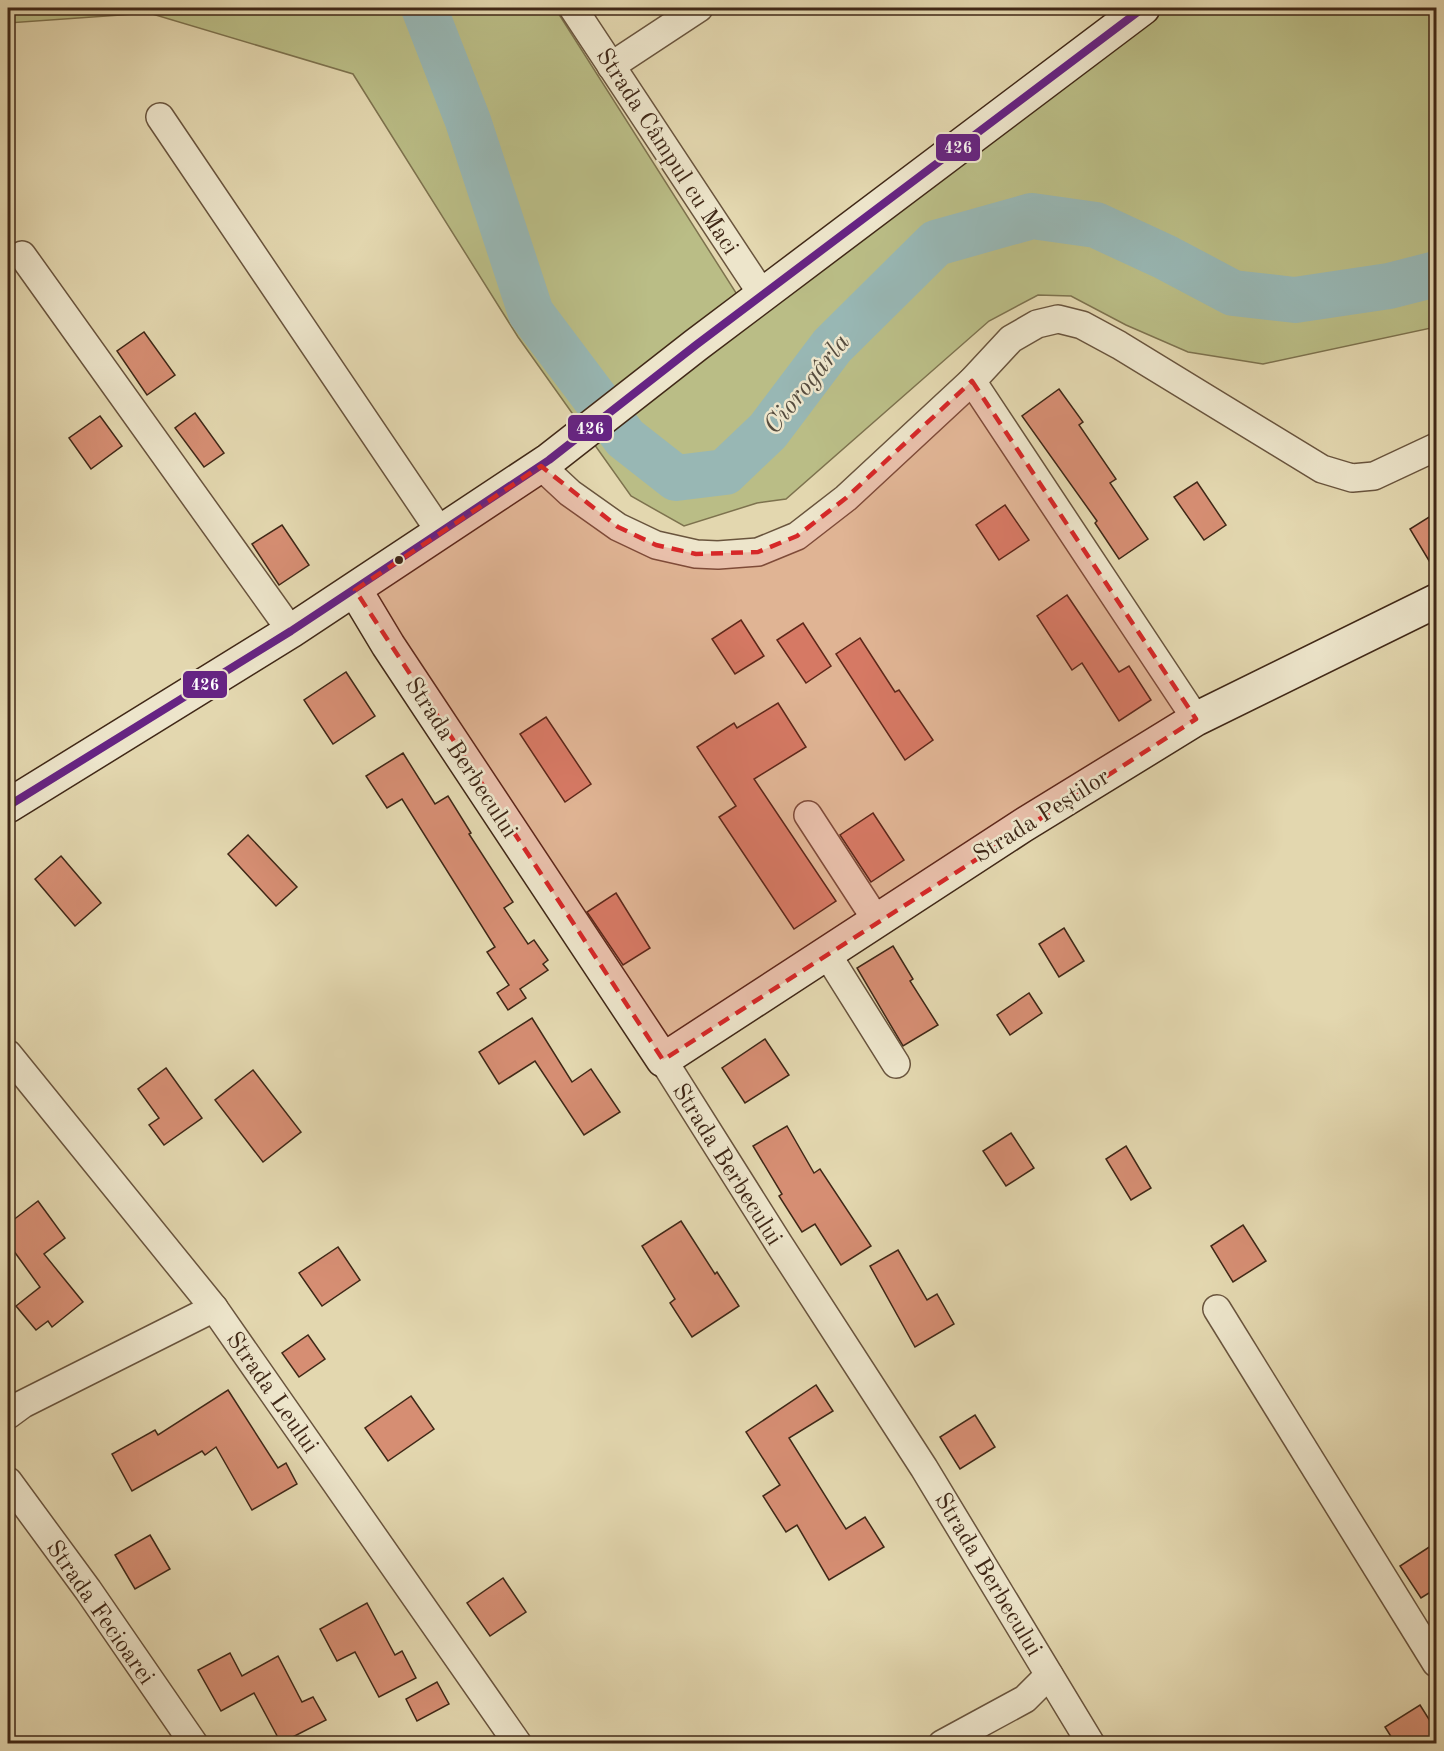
<svg xmlns="http://www.w3.org/2000/svg" width="1444" height="1751" viewBox="0 0 1444 1751" font-family="'Old Standard TT',serif">
  <rect width="100%" height="100%" fill="#e3d7af"/>
  <filter id="stains"><feTurbulence type="fractalNoise" baseFrequency=".00333" numOctaves="4"/><feColorMatrix values="0 0 0 0 .2 0 0 0 0 .09 0 0 0 0 .02 0 0 0 .5 -.17"/></filter>
  <radialGradient id="worn" r=".72"><stop offset=".6" stop-color="#630" stop-opacity="0"/><stop offset="1" stop-color="#630" stop-opacity=".3"/></radialGradient>
  <path fill="#babd86" stroke="#7d724e" stroke-width="1.5" d="M8,8H555L750,315L1155,8H1436V327L1263,364L1188,352L1126,325L1071,296L1038,295L989,321L786,499L757,503L684,526L631,496L518,337L353,74L149,13L8,23Z"/>
  <g fill="none" stroke-linecap="round" stroke-linejoin="round">
    <path stroke="#98b7b4" stroke-width="46" d="M424,8L468,121L531,313L625,438L676,478L725,472L768,431L832,346L936,243L1032,216L1096,225L1165,257L1233,293L1295,300L1389,286L1436,274"/>
  </g>
  <g fill="#d68e73" stroke="#402817" stroke-width="1.5">
    <path d="M144,332L175,375L147,395L117,351Z"/>
    <path d="M1059,389L1083,422L1079,425L1116,479L1110,483L1148,539L1119,559L1095,523L1097,521L1022,416Z"/>
    <path d="M195,413L224,453L204,467L175,428Z"/>
    <path d="M100,416L122,446L91,469L69,438Z"/>
    <path d="M1197,482L1226,525L1204,540L1174,497Z"/>
    <path d="M1005,505L1029,540L999,560L976,525Z"/>
    <path d="M1437,512V574L1410,529Z"/>
    <path d="M282,525L309,565L279,585L252,544Z"/>
    <path d="M1067,595L1119,672L1129,666L1151,700L1119,721L1082,663L1072,670L1037,616Z"/>
    <path d="M741,620L764,656L735,674L712,639Z"/>
    <path d="M803,623L831,666L806,683L777,640Z"/>
    <path d="M860,638L895,692L899,690L933,740L905,760L836,654Z"/>
    <path d="M346,672L375,716L333,744L304,700Z"/>
    <path d="M778,703L806,747L754,779L836,901L794,929L719,817L736,806L697,747L734,723L737,728Z"/>
    <path d="M546,717L591,784L565,802L520,734Z"/>
    <path d="M403,753L435,804L448,796L471,833L469,834L513,902L504,908L528,944L534,940L548,960L543,964L548,970L520,989L526,998L508,1010L497,993L509,985L487,952L495,947L402,799L387,808L366,776Z"/>
    <path d="M873,813L904,860L871,882L840,835Z"/>
    <path d="M248,835L297,887L276,906L228,854Z"/>
    <path d="M61,856L101,903L75,926L35,879Z"/>
    <path d="M616,893L650,948L623,965L587,912Z"/>
    <path d="M1064,928L1084,961L1059,977L1039,944Z"/>
    <path d="M893,946L913,979L910,981L938,1025L903,1046L857,968Z"/>
    <path d="M1029,993L1042,1013L1010,1035L997,1015Z"/>
    <path d="M532,1018L572,1082L591,1069L620,1112L584,1135L535,1061L499,1084L479,1052Z"/>
    <path d="M765,1039L789,1075L745,1103L722,1068Z"/>
    <path d="M166,1068L202,1118L164,1145L149,1125L159,1118L138,1089Z"/>
    <path d="M253,1070L301,1132L263,1162L215,1100Z"/>
    <path d="M787,1126L814,1173L820,1169L871,1246L841,1265L815,1224L802,1232L779,1196L782,1194L753,1146Z"/>
    <path d="M1011,1133L1034,1168L1006,1186L983,1151Z"/>
    <path d="M1126,1146L1151,1188L1131,1200L1106,1159Z"/>
    <path d="M38,1201L65,1238L44,1254L83,1302L52,1327L48,1321L36,1330L16,1306L40,1287L8,1243V1224Z"/>
    <path d="M681,1221L715,1274L717,1272L739,1306L692,1337L670,1303L675,1299L642,1246Z"/>
    <path d="M1243,1225L1266,1261L1233,1282L1211,1246Z"/>
    <path d="M338,1247L360,1280L322,1306L299,1273Z"/>
    <path d="M898,1250L927,1300L937,1294L954,1324L915,1347L870,1266Z"/>
    <path d="M308,1335L325,1359L299,1377L282,1353Z"/>
    <path d="M816,1385L833,1411L789,1438L846,1529L865,1517L884,1547L829,1580L797,1525L786,1532L763,1496L780,1485L746,1432Z"/>
    <path d="M228,1390L278,1468L286,1463L297,1484L252,1510L216,1447L205,1455L202,1451L132,1491L112,1454L155,1430L158,1435Z"/>
    <path d="M411,1396L434,1429L388,1461L365,1428Z"/>
    <path d="M975,1415L995,1447L960,1469L940,1437Z"/>
    <path d="M150,1535L170,1569L135,1589L115,1555Z"/>
    <path d="M1437,1542V1588L1421,1598L1400,1566Z"/>
    <path d="M503,1578L526,1612L490,1636L467,1603Z"/>
    <path d="M367,1603L395,1655L402,1651L416,1678L379,1697L355,1652L337,1661L320,1629Z"/>
    <path d="M230,1653L242,1676L278,1656L302,1702L313,1697L326,1720L281,1743L254,1693L221,1711L198,1670Z"/>
    <path d="M437,1682L449,1704L417,1721L406,1699Z"/>
    <path d="M1420,1705L1437,1732V1743H1395L1385,1727Z"/>
  </g>
  <g fill="none" stroke-linecap="round" stroke-linejoin="round">
    <g stroke="#69543d" stroke-width="30">
      <g id="street">
        <path d="M573,8L762,294"/>
        <path d="M611,66L699,8"/>
        <path d="M160,117L441,533"/>
        <path d="M22,255L291,631"/>
        <path d="M972,381L1196,719"/>
        <path d="M541,466L570,493L618,527L656,545L696,554L718,555L758,552L797,536L846,498L972,381L1011,339L1037,324L1058,319L1082,325L1119,345L1322,469L1352,478L1374,476L1436,447"/>
        <path d="M808,815L877,921"/>
        <path d="M827,954L896,1064"/>
        <path d="M8,1054L214,1308L518,1744"/>
        <path d="M663,1060L779,1244L924,1468L1091,1744"/>
        <path d="M1217,1309L1436,1663"/>
        <path d="M8,1415L23,1404L214,1308"/>
        <path d="M8,1481L88,1590L194,1744"/>
        <path d="M942,1744L1025,1699L1049,1675"/>
      </g>
    </g>
    <g stroke="#402817" stroke-width="36">
      <g id="secondary">
        <path d="M355,590L388,645L663,1060L1022,826L1196,719L1436,601"/>
        <path d="M8,806L291,631L549,460L696,345L1143,8"/>
      </g>
    </g>
    <use href="#street" stroke="#ede5cb" stroke-width="27"/>
    <use href="#secondary" stroke="#ede5cb" stroke-width="33"/>
    <g stroke="#ede5cb" stroke-width="12">
      <path id="bus-1" d="M8,806L291,631L549,460L696,345L1143,8"/>
    </g>
    <use href="#bus-1" stroke="#662483" stroke-width="8"/>
  </g>
  <path fill="#d62828" fill-opacity="0.2" stroke="#d62828" stroke-width="4.5" stroke-dasharray="12 8" stroke-linejoin="round" d="M972,381L1196,719L663,1060L355,590L541,466L618,527L656,545L696,554L758,552L797,536L846,498Z"/>
  <circle fill="#402817" stroke="#ede5cb" stroke-width="2" cx="399" cy="560" r="5"/>
  <g text-anchor="middle" stroke-width="5" stroke-linejoin="round" paint-order="stroke">
    <g font-size="24" fill="#402817" stroke="#ede5cb">
      <text transform="translate(668 151) rotate(57)" y="8">Strada Câmpul cu Maci</text>
      <text transform="translate(462 757) rotate(57)" y="8">Strada Berbecului</text>
      <text transform="translate(1041 815) rotate(-32)" y="8">Strada Peștilor</text>
      <text transform="translate(728 1164) rotate(58)" y="8">Strada Berbecului</text>
      <text transform="translate(273 1392) rotate(55)" y="8">Strada Leului</text>
      <text transform="translate(989 1574) rotate(59)" y="8">Strada Berbecului</text>
      <text transform="translate(101 1612) rotate(55)" y="8">Strada Fecioarei</text>
    </g>
    <g font-size="26" font-style="italic" fill="#564c3e" stroke="#ede5cb">
      <text transform="translate(806 383) rotate(-51)" y="9">Ciorogârla</text>
    </g>
  </g>
  <g stroke="#ede5cb" stroke-width="2">
    <rect x="935" y="133" width="46" height="29" rx="6" fill="#662483"/>
    <rect x="567" y="414" width="46" height="28" rx="6" fill="#662483"/>
    <rect x="182" y="670" width="46" height="29" rx="6" fill="#662483"/>
  </g>
  <g font-size="16" text-anchor="middle" font-weight="bold" fill="#fff">
    <text x="958" y="153">426</text>
    <text x="590" y="434">426</text>
    <text x="205" y="690">426</text>
  </g>
  <rect width="1444" height="1751" fill="none" stroke="#e3d7af" stroke-width="30"/>
  <rect x="9" y="9" width="1426" height="1733" fill="none" stroke="#402817" stroke-width="3"/>
  <rect x="15" y="15" width="1414" height="1721" fill="none" stroke="#402817" stroke-width="1.5"/>
  <rect width="100%" height="100%" filter="url(#stains)"/>
  <rect width="100%" height="100%" fill="url(#worn)"/>
</svg>
